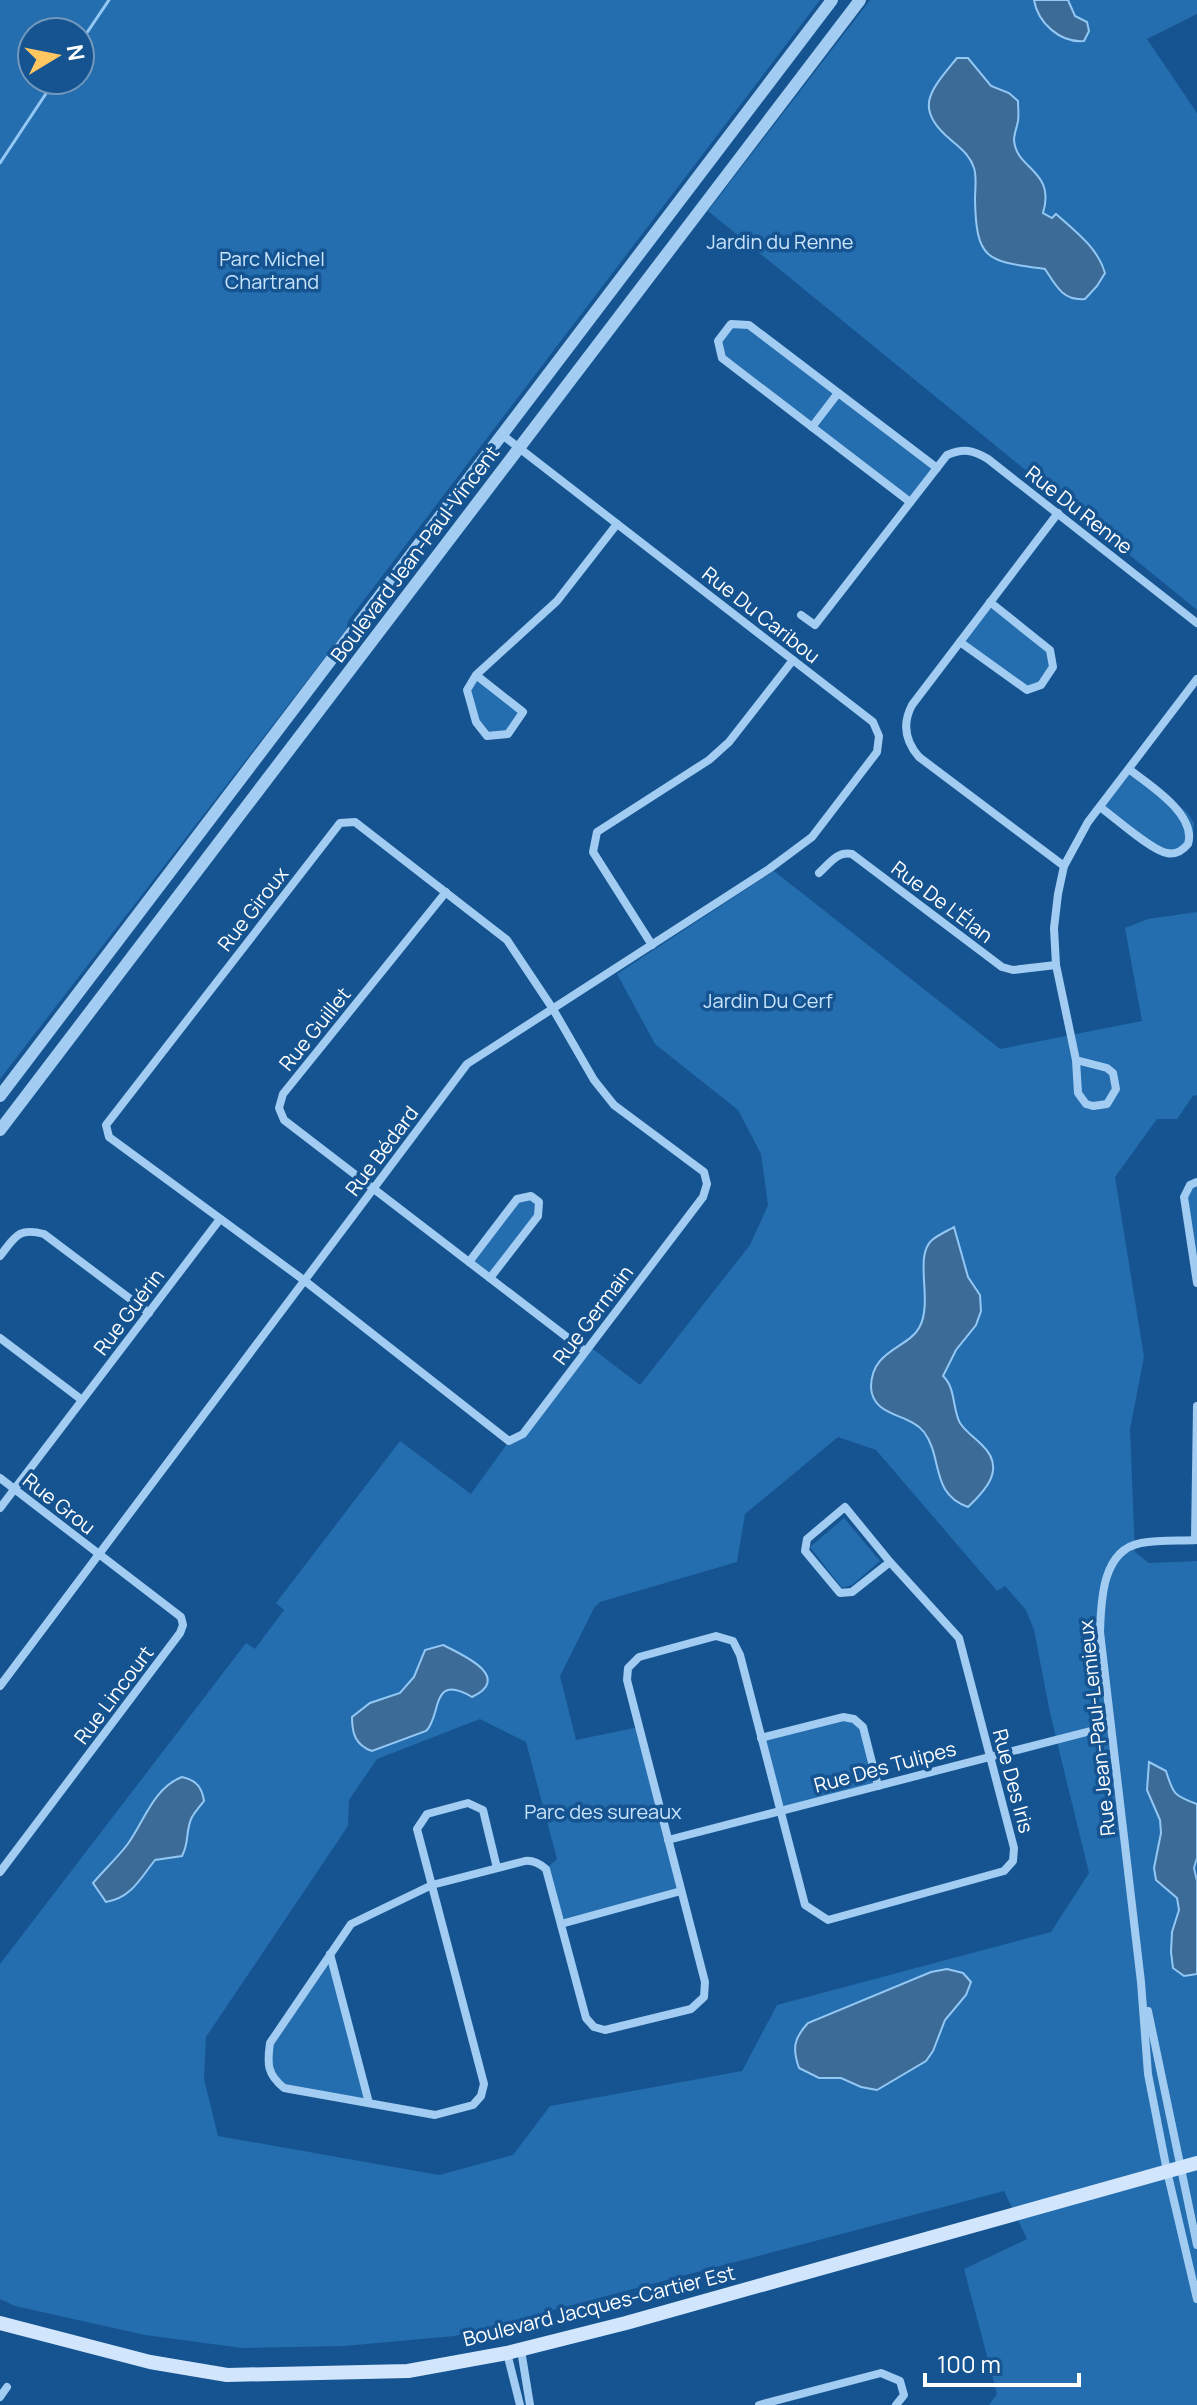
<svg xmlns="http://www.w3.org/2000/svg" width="1197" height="2405" viewBox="0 0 1197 2405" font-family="Manrope,sans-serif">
  <rect width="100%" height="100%" fill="#155491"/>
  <g fill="#246dae" fill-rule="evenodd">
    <path d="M0,0H820L348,621L346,630L0,1079ZM80,32V80H32V32Z"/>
    <path d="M870,0H1197V14L1147,39L1197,113V610L708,211Z"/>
    <path d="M731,324L749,325L937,468L910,502L722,358L718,341Z"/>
    <path d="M990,602L1050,650L1053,667L1041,685L1027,690L960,642Z"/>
    <path d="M476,675L523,712L508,734L487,736L476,722L467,690Z"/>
    <path d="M1130,770L1187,812L1194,823L1193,837L1182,851L1169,854L1100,807Z"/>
    <path d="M774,871L1000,1049L1142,1021L1125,928L1148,919L1197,912V1095L1193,1096L1177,1119H1157L1115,1177L1144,1357L1130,1429L1135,1552L1149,1563L1197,1561V2405H989L997,2394L964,2269L1027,2239L1004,2191L455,2336L344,2346L242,2348L145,2335L15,2306L0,2299V1964L246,1643L255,1649L284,1610L276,1603L400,1441L471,1494L509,1441L523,1434L589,1346L640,1385L750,1245L768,1205L761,1154L738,1110L655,1044L617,974ZM838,1437L876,1450L997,1591L1005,1586L1026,1610L1034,1630L1050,1713L1089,1873L1051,1932L777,2005L742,2071L550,2106L513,2155L439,2175L218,2136L204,2079L206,2037L348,1826L349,1800L377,1759L480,1719L526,1742L557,1859L546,1869L561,1924L681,1891L639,1727L576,1740L560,1676L594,1608L600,1602L737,1562L745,1514Z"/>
    <path d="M1197,1182V1283L1184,1197Z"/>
    <path d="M531,1196L539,1202L538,1216L490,1278L469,1262L517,1199Z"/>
    <path d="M844,1518L880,1561L852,1585L842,1588L810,1547Z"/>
    <path d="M843,1717L863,1727L878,1786L780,1811L761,1738Z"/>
    <path d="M330,1954L369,2103L284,2088L272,2079L270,2043Z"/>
  </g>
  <g fill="#3d6b97" stroke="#94c8f4" stroke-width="2">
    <path d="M1034,0H1068L1075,16L1087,22L1089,31L1084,41C1060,43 1038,23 1034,0Z"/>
    <path d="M957,58H968L991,86L1009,93L1018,101C1018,108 1019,114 1018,121C1017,127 1014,134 1014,140C1016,170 1056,170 1043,213L1052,218L1056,214C1075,231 1098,248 1105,273L1097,286L1085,299C1063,301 1056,286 1045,269C988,261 976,262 975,199C975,190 977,177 974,168C970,155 961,149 951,140C912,108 931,90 957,58Z"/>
    <path d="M954,1227L968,1277L980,1295L981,1311L976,1325L956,1350L943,1376C956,1388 952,1408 960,1423C966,1432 974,1437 982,1445C1006,1468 987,1489 968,1507C930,1494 943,1457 924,1432C909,1413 872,1417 871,1387C871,1350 908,1348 919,1328C934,1302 913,1257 932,1240C938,1235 947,1231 954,1227Z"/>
    <path d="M443,1645C461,1654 514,1677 472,1697C430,1672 442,1716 426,1731L372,1751C355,1745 352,1733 352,1717L370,1703L400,1693L414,1677L425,1650Z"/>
    <path d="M1149,1762L1166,1771C1173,1794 1174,1796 1197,1804V1858L1194,1868L1197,1881V1974L1184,1976L1173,1968L1171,1952L1172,1932L1179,1910L1177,1898L1156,1880L1154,1868L1161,1833L1160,1820L1147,1790Z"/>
    <path d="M182,1777C196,1780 202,1787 204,1801C200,1806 195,1812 192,1817C185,1831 190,1841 182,1856L155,1860C140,1879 131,1898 106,1902L93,1883C104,1870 117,1858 127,1845C144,1822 153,1788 182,1777Z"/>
    <path d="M947,1969L963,1973L971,1982L966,1995L945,2020L933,2051L926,2061L877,2090L861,2087L841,2078H819L799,2068C792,2048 794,2038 808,2023L931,1972Z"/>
  </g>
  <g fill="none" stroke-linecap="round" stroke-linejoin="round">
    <g stroke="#94c8f4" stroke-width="3">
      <path d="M80,43L109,0"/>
      <path d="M0,163L55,80"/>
    </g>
    <g stroke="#a2ccf1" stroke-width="8">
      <path d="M812,427L838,393"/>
      <path d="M910,502L722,358L718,341L731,324L749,325L937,468"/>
      <path d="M1058,513L912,705C902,724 905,741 919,757L1064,866"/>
      <path d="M801,615L815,625L947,455C964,448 973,450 988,459L1197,623"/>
      <path d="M960,642L1027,690L1041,685L1053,667L1050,650L990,602"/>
      <path d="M476,675L523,712L508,734L487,736L476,722L467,690L476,675L557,601L617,524"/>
      <path d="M1100,807C1114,817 1152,851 1167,853C1176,855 1183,850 1188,844C1197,815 1150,785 1130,770"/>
      <path d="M355,822L507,940L553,1009L594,1080L614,1105L704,1172L707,1184L703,1197L523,1434L509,1441L305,1281L109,1137L106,1125L340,823Z"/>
      <path d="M819,873C830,863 837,851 852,854L1002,967L1013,970L1056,965"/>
      <path d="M446,892L283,1094L279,1108L284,1120L585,1351"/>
      <path d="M652,945L593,852L597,832L709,760L729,742L793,660"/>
      <path d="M1076,1060L1107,1068L1113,1073L1116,1089L1107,1104L1093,1106L1086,1104L1078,1093L1076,1060L1056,965L1054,928L1058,894L1064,866L1088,822L1197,679"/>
      <path d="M1197,1182L1190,1185L1184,1197L1197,1283"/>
      <path d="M0,1256C15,1237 18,1227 44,1234L149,1313"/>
      <path d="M469,1262L517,1199L531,1196L539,1202L538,1216L490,1278"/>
      <path d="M0,1338L82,1400"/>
      <path d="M0,1478L181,1617L183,1625L180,1633L0,1872"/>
      <path d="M0,1508L220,1219"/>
      <path d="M1195,1540L1197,1406"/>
      <path d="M1197,1540C1179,1541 1159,1540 1141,1543C1102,1550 1101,1601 1100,1632L1141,1982L1148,2074L1167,2171L1197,2299"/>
      <path d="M0,1686L467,1064L769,869L812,837L877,752L879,736L873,722L501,434"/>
      <path d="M761,1738L843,1717L854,1719L863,1727L878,1786"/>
      <path d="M668,1840L1110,1726"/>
      <path d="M497,1868L483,1810L468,1803L427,1814L417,1829L436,1901L484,2084L481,2096L473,2105L435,2115L284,2088C267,2074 267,2064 270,2043L351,1924L432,1885L525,1861C533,1860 540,1864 546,1869L586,2018L594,2027L605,2030L691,2009L704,1997L705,1982L627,1680L628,1668L639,1657L716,1636L733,1641L740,1655L805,1905L828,1920L1004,1871L1013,1861L1014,1848L959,1638L890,1562L845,1507L807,1539L805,1551L840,1593L852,1592L890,1562"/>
      <path d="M561,1924L681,1891"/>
      <path d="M330,1954L369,2103"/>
      <path d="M1148,2011L1197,2245"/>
      <path d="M521,2350L530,2405"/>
      <path d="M507,2353L520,2405"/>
      <path d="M0,2397L7,2387"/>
      <path d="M759,2405L881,2373L900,2381L904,2395L896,2405"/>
    </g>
    <g stroke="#a2ccf1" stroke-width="12">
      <path d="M0,1096L832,0"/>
      <path d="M0,1130L860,0"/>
    </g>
    <path stroke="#d1e6fc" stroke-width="14" d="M0,2323L150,2362L227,2375L408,2371L507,2353L626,2323L1197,2163"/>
  </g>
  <g text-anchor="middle" stroke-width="7" stroke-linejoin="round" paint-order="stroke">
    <g font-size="20" fill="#c9e4fc" stroke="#155491">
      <text x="780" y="249">Jardin du Renne</text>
      <text x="272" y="266">Parc Michel<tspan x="272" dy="23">Chartrand</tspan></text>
      <text x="768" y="1008">Jardin Du Cerf</text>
      <text x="603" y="1819">Parc des sureaux</text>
    </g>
    <g font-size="20" fill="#fff" stroke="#155491">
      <text transform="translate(1079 510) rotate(38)" y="7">Rue Du Renne</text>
      <text transform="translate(415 554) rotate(-53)" y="7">Boulevard Jean-Paul-Vincent</text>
      <text transform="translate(761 615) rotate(38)" y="7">Rue Du Caribou</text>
      <text transform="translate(942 902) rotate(37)" y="7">Rue De L'Élan</text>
      <text transform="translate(253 909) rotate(-52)" y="7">Rue Giroux</text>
      <text transform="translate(315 1029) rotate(-51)" y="7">Rue Guillet</text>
      <text transform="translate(382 1151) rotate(-53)" y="7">Rue Bédard</text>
      <text transform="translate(129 1312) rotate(-53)" y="7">Rue Guérin</text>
      <text transform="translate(593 1315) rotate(-53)" y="7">Rue Germain</text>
      <text transform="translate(59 1504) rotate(38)" y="7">Rue Grou</text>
      <text transform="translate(114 1695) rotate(-53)" y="7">Rue Lincourt</text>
      <text transform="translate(1097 1728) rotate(-96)" y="7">Rue Jean-Paul-Lemieux</text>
      <text transform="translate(885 1767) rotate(-15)" y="7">Rue Des Tulipes</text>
      <text transform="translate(1013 1781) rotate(75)" y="7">Rue Des Iris</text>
      <text transform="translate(599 2306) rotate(-14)" y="7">Boulevard Jacques-Cartier Est</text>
    </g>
  </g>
  <g transform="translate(56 56) rotate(80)"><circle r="38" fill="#155491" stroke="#7398bd" stroke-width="2"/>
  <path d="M0-6L14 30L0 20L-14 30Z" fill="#ffc662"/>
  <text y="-12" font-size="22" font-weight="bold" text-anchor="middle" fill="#ffffff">N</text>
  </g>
  <path d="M925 2373v12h154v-12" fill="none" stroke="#ffffff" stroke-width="4"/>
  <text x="937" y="2373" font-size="24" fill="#ffffff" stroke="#155491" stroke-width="6" paint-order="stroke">100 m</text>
</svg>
